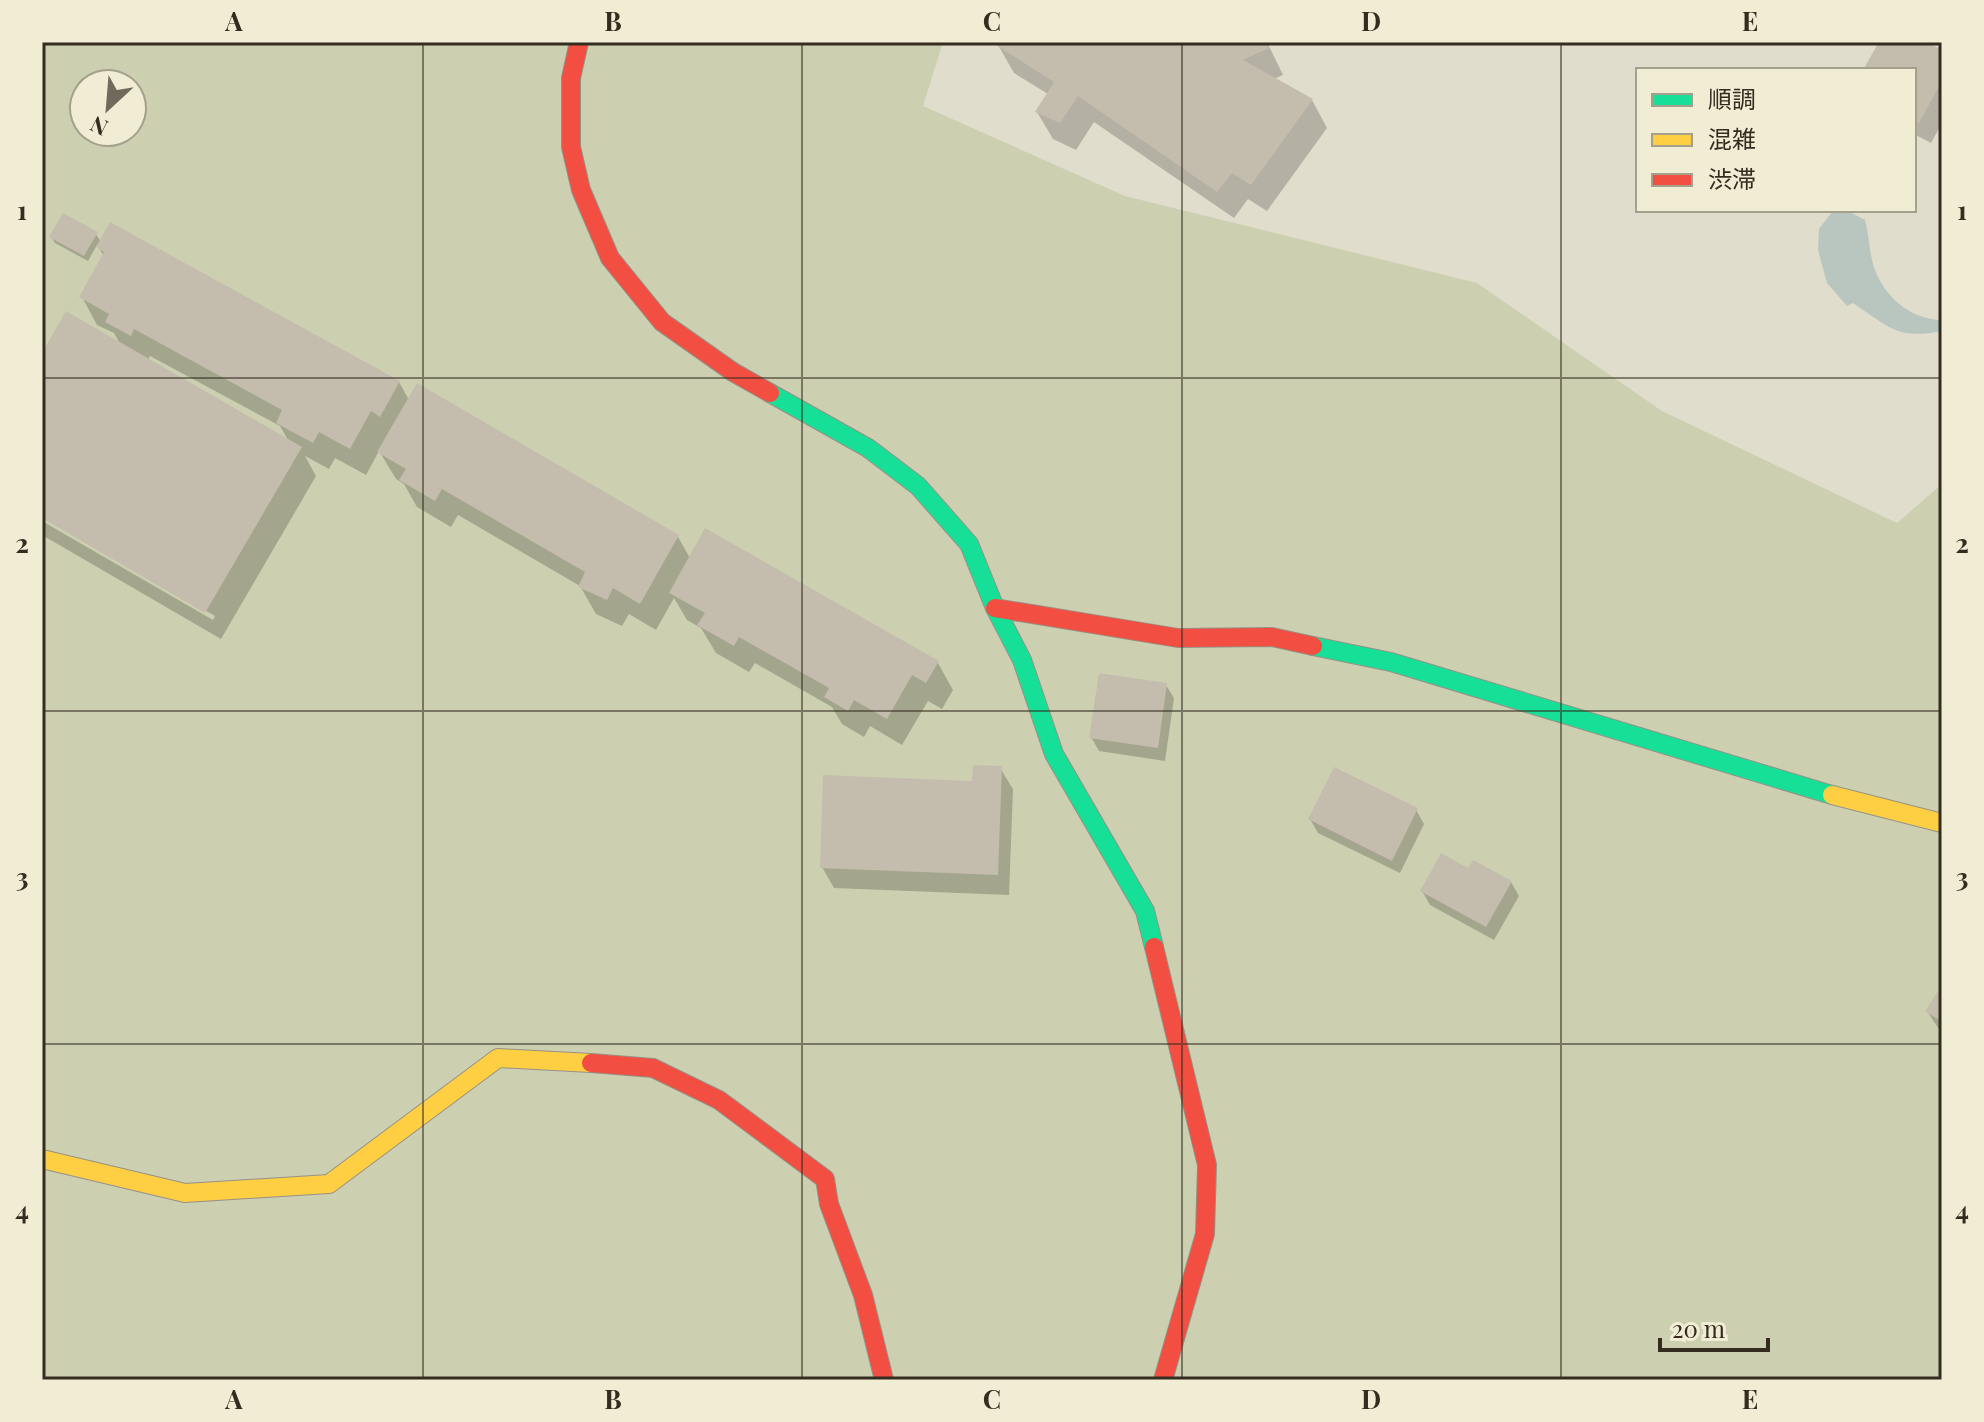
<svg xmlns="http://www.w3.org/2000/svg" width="1984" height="1422" viewBox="0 0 1984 1422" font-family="'Playfair Display','Noto Sans JP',serif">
  <rect width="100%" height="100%" fill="#e1ddcd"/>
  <path fill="#ccd0b1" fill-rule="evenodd" d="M42,42H943L923,106L1125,196L1477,283L1662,411L1897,523L1942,484V1380H42ZM84,84H132V132H84Z"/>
  <path fill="#b8c6bf" d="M1832,212H1850L1865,220C1869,234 1869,250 1873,264C1882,295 1910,320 1942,320V331C1897,340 1889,327 1853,303L1847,306L1827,283L1818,250L1819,229Z"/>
  <g fill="#0003" fill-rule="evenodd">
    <path d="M1000,42H1267L1283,75L1274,79L1312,100L1327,128L1267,211L1248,199L1234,218L1094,122L1076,150L1053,139L1037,112L1048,94L1014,73L998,45Z"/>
    <path d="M1881,42H1923L1942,52V123L1931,143L1914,134V70H1866Z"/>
    <path d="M96,234L101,242L399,382L409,400L678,537L690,558L938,663L953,690L942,709L928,701L902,745L870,726L864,737L842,724L832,707L755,663L749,672L716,653L701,628L687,620L674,598L656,630L629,614L622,626L596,614L580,586L458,515L451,527L417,507L404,484L396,479L379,451L366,475L335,458L329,469L305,456L316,476L221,639L42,535V521L213,620L215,616L42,516V357L120,344L114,333L97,325L82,297L104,256L97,245L88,261L55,243L51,237ZM150,356L280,426L289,442L148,360Z"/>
    <path d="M1166,685L1174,698L1165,761L1099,751L1091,737Z"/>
    <path d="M1000,768L1013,789L1009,895L834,888L822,867Z"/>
    <path d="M1416,810L1424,824L1400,873L1318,833L1310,819Z"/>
    <path d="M1469,871L1511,882L1519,896L1494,940L1430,905L1422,891Z"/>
    <path d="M1942,989V1034L1927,1011Z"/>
  </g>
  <g fill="#c4bdae">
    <path d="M998,42H1266L1269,48L1243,60L1313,99L1251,185L1232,173L1217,192L1078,96L1060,123L1035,112L1054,82L996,45Z"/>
    <path d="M1879,42H1927L1942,50V81L1919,123L1914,121V70H1863Z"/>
    <path d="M63,213L98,232L84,256L49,237Z"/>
    <path d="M110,222L400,381L380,417L371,411L350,449L319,432L313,443L276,423L282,410L134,329L131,336L105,322L109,314L79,297L104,252L96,247Z"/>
    <path d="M66,311L302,447L205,613L42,518V353Z"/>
    <path d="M417,383L679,535L640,604L613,588L607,600L578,587L585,572L442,489L435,501L399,480L406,469L377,452Z"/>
    <path d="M705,528L939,661L926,683L912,675L887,719L854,700L848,711L824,697L829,688L739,637L734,646L697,625L705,613L669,593Z"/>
    <path d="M1099,673L1167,683L1158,748L1089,738Z"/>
    <path d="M973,765L1002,766L998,875L820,868L823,775L972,781Z"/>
    <path d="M1334,767L1418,808L1392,861L1308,819Z"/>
    <path d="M1441,853L1468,868L1473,860L1512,881L1486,927L1420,891Z"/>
    <path d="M1942,985V1022L1925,1011Z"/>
  </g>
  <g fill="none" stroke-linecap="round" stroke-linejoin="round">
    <g stroke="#969186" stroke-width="20">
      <g id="fast">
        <path d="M770,393L868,448L918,486L969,544L995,608L1022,660L1054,754L1145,911L1154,947"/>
        <path d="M1313,646L1391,662L1832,795"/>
      </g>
    </g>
    <g stroke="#969186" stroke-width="20">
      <g id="slow">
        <path d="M1832,795L1942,823"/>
        <path d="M42,1159L185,1193L329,1184L498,1058L591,1063"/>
      </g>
    </g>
    <g stroke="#969186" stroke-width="20">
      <g id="jam">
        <path d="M579,42L571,78V147L581,190L610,258L662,322L733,372L770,393"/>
        <path d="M995,608L1178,638L1272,637L1313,646"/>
        <path d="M1154,947L1207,1165L1205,1234L1163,1380"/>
        <path d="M591,1063L653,1068L719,1100L825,1179L829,1204L863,1295L884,1380"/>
      </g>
    </g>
    <use href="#fast" stroke="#16e098" stroke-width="18"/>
    <use href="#slow" stroke="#ffcf43" stroke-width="18"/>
    <use href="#jam" stroke="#f24e42" stroke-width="18"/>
  </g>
  <path fill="none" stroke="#332c1f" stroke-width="2" stroke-opacity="0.55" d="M423,42V1380M802,42V1380M1182,42V1380M1561,42V1380M42,378H1942M42,711H1942M42,1044H1942"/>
  <rect width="1984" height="1422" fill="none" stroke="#f1edd4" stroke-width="88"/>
  <rect x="1636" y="68" width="280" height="144" fill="#f1edd4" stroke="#a5a08c" stroke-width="2"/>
  <rect x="1652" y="94" width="40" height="12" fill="#16e098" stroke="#a5a08c" stroke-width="2"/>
  <text x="1708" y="108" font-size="24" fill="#332c1f">順調</text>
  <rect x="1652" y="134" width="40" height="12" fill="#ffcf43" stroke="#a5a08c" stroke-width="2"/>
  <text x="1708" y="148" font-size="24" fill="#332c1f">混雑</text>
  <rect x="1652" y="174" width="40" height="12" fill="#f24e42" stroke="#a5a08c" stroke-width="2"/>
  <text x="1708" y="188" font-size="24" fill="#332c1f">渋滞</text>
  <g transform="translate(108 108) rotate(206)"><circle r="38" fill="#f1edd4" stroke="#a5a08c" stroke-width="2"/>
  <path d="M0-6L14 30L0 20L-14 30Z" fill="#706a5c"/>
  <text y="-12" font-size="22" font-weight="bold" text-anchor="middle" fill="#332c1f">N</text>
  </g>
  <path d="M1660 1338v12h108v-12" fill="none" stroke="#332c1f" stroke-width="4"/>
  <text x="1672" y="1338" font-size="24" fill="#332c1f" stroke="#f1edd4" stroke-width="6" paint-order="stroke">20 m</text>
  <rect x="44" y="44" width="1896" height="1334" fill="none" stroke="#332c1f" stroke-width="3"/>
  <g font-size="26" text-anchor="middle" font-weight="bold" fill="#332c1f">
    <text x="234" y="31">A</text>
    <text x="613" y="31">B</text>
    <text x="992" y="31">C</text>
    <text x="1371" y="31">D</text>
    <text x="1750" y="31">E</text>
    <text x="22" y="220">1</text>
    <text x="1962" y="220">1</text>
    <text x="22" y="553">2</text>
    <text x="1962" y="553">2</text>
    <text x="22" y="887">3</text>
    <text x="1962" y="887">3</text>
    <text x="22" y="1220">4</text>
    <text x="1962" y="1220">4</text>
    <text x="234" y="1409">A</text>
    <text x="613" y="1409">B</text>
    <text x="992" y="1409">C</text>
    <text x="1371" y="1409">D</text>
    <text x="1750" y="1409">E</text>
  </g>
</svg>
